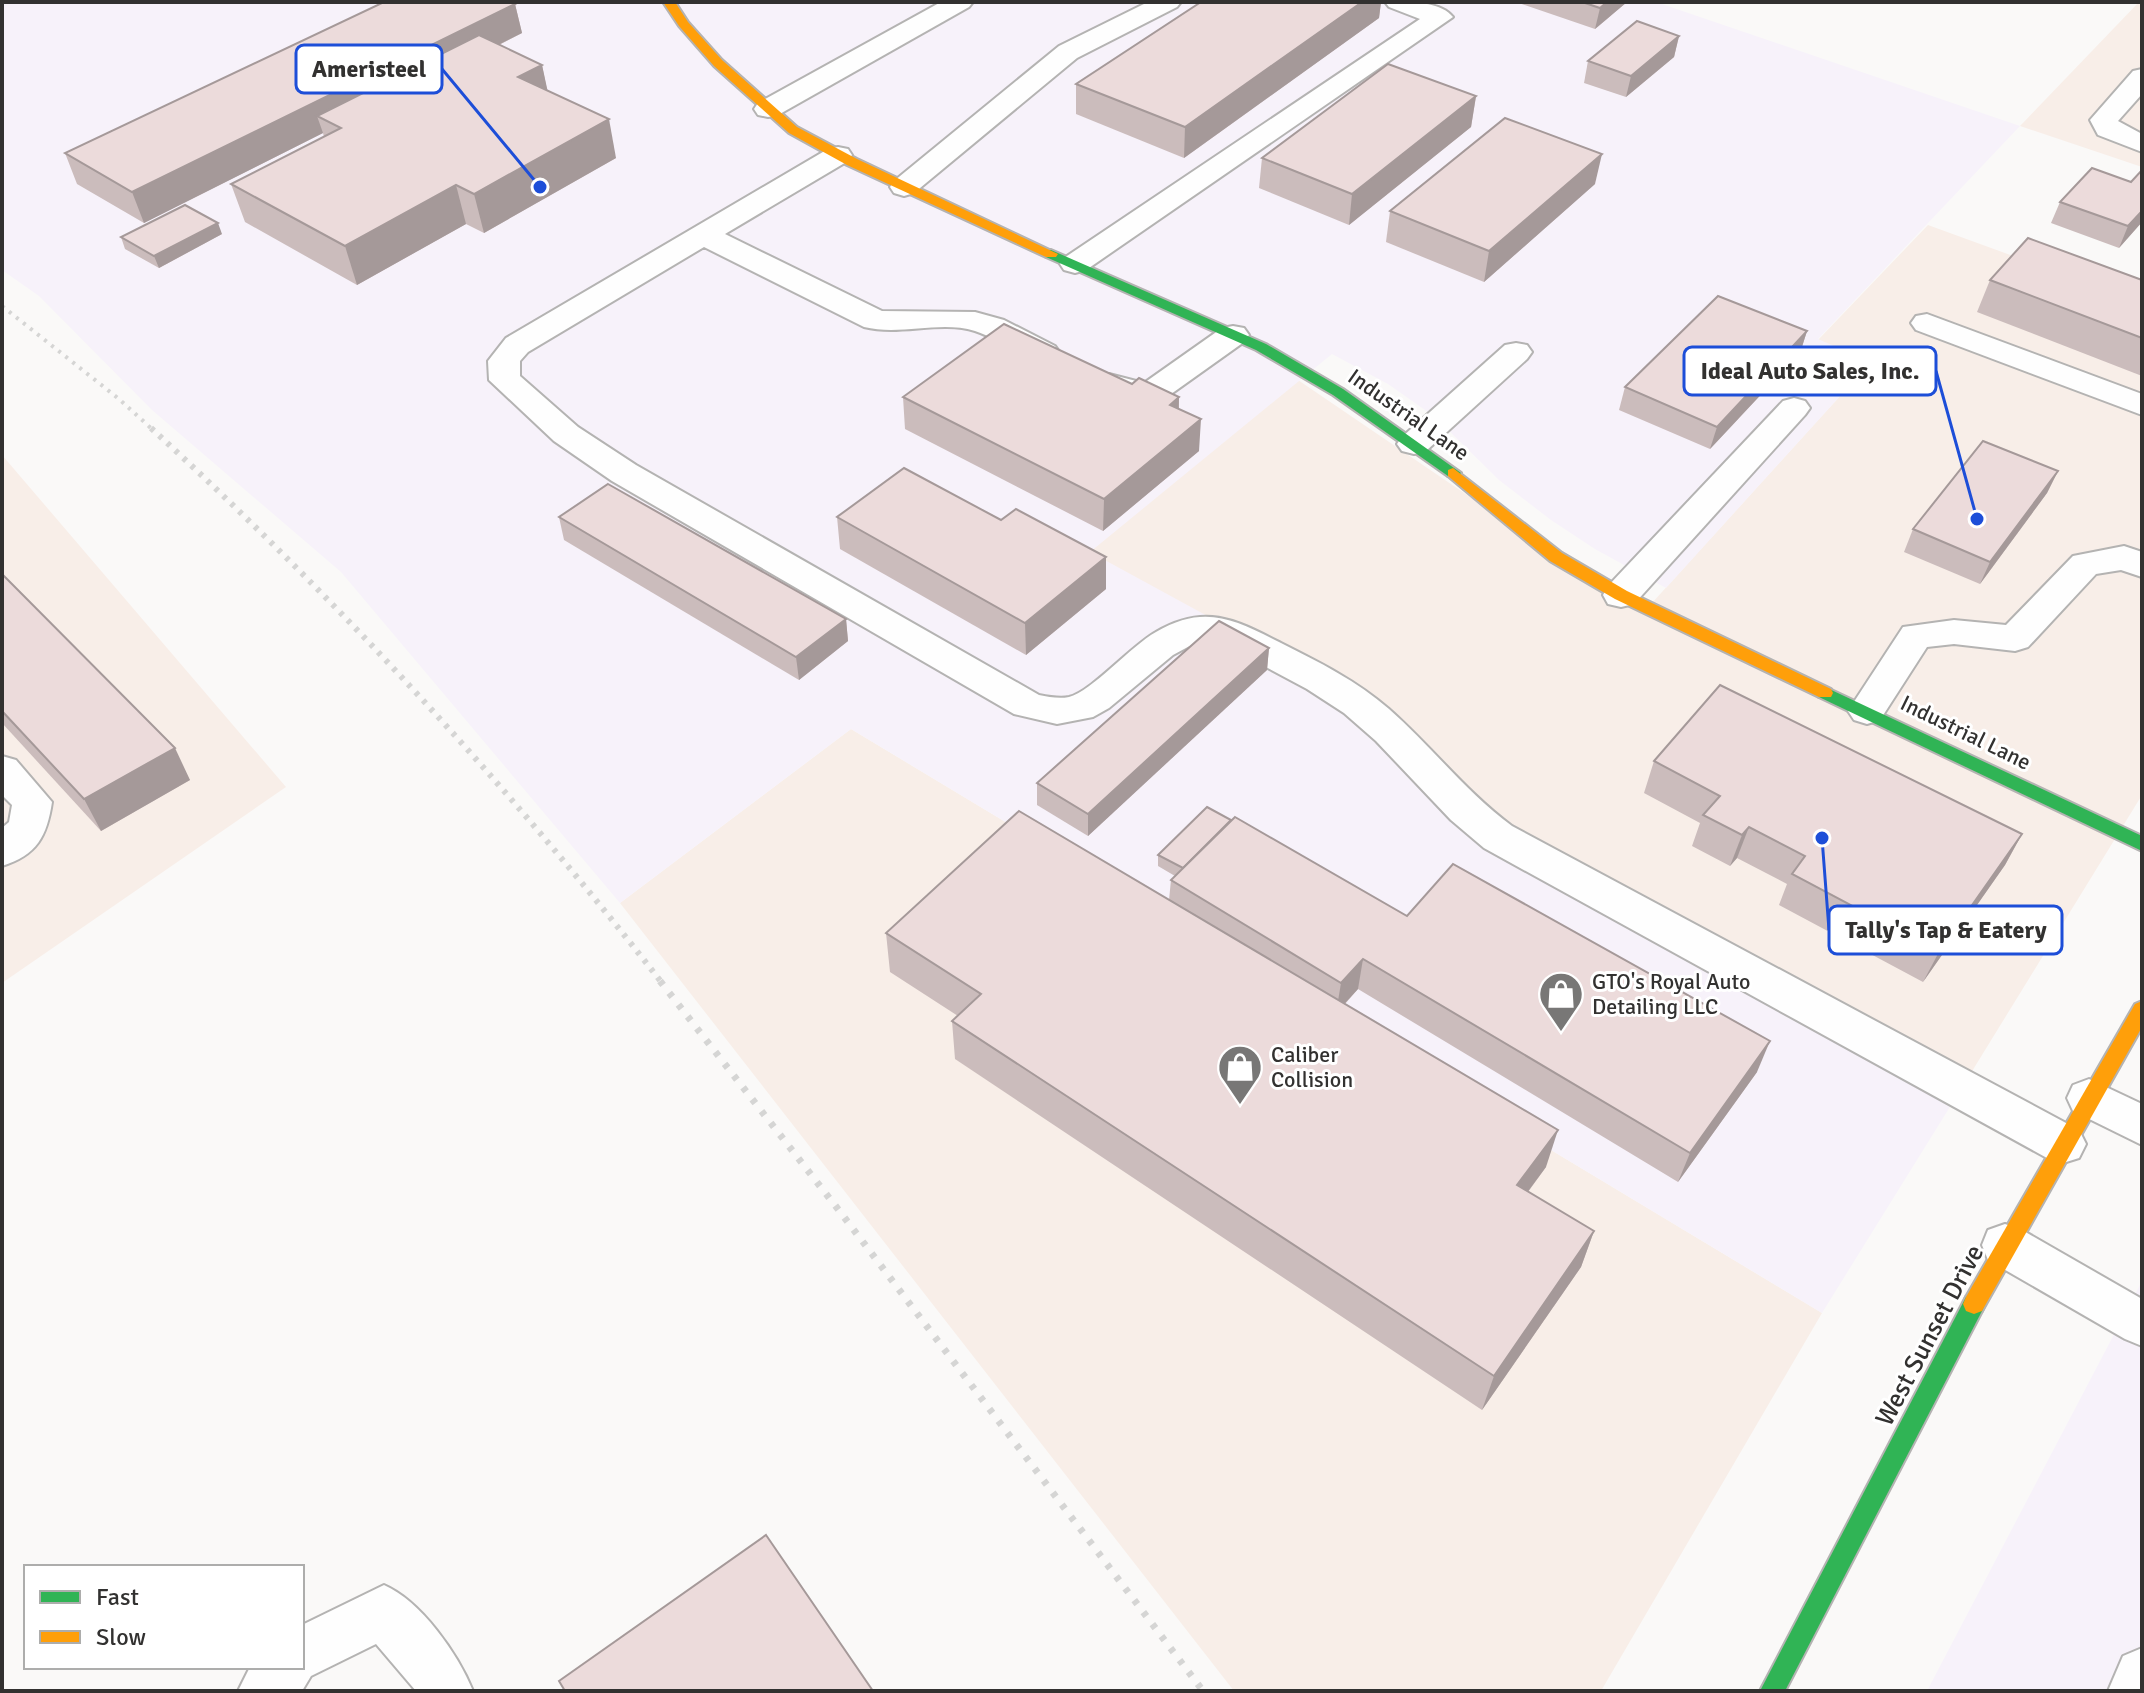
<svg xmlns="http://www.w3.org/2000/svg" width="2144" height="1693" viewBox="0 0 2144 1693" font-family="Signika,sans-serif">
  <rect width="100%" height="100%" fill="#faf9f8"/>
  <g fill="#f8eee8">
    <path d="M2139,2H2142V167L2020,126Z"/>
    <path d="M1928,225L2142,303V795L1966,1081L1496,828L1089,552L1298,380L1642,614L1870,363L1818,340Z"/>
    <path d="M2,455L286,787L2,983Z"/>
    <path d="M851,729L1822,1313L1601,1691H1234L620,903Z"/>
  </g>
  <g fill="#f7f2fa">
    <path d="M2,2H1656L2020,126L1818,339L1871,362L1666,588L1595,549L1551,520L1499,480L1435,417L1388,384L1332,354L1090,552L1374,707L1496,828L1966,1081L1822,1313L851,729L620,903L341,572L152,410L39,296L2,270Z"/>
    <path d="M2142,1281V1691H1927Z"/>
  </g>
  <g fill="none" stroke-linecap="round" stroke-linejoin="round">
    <g stroke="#b4b3b2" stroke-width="4">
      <g id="lane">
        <path d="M941,2H973L969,7L778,115L768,117L758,115L754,109L758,103Z"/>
        <path d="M1148,2H1181L1177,7L1077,58L914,193L904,196L894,193L890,187L894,181L1059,46Z"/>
        <path d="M1385,2C1405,2 1440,0 1453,17L1086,270L1075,273L1064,270L1060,264L1064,258L1420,19L1389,7Z"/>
        <path d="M2142,69V94L2118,121L2142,134V152L2098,135L2090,120L2133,71Z"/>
        <path d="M838,147L848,149L852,155L848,161L725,234L882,311L975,312L1004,320L1055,346L1060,353L1055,360C1027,367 1002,339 975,331C940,320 901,336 864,327L704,247L528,352L520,361V376L578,427L636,465L1039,695C1049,697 1059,699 1069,697C1091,692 1132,645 1156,632C1205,603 1236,620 1281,643C1319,662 1357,681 1389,709C1432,747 1466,792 1512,826L2079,1130L2086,1144L2079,1158L2063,1163L2047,1158L1484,848L1451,820L1376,741L1344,713L1307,689L1217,641L1197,642L1173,655L1109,708L1093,717L1057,724L1014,714L612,481L554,441L489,380L488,361L506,338L828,149Z"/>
        <path d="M1927,314L2142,394V415L1916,330L1911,323L1916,316Z"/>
        <path d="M1233,326L1244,328L1249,335L1244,342L1164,399L1137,404L1098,391L1093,384L1098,377L1109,374L1144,383L1222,328Z"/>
        <path d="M1516,343L1527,345L1532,352L1527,359L1426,451L1414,454L1402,451L1397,444L1402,437L1505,345Z"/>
        <path d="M1794,398L1805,401L1810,408L1805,415L1634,604L1621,607L1608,604L1603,595L1608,586L1783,401Z"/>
        <path d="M2124,546L2142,552V577L2121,570L2096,574L2028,647L2015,651L1954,644L1927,647L1880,720L1867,724L1854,720L1848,711L1903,627L1954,620L2006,625L2073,556Z"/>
        <path d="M2,756L16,760L52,802C47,836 37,855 2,866V828L9,822L12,805L2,795Z"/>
        <path d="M2089,1079L2142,1104V1145L2073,1111L2067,1098L2073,1085Z"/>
        <path d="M2005,1224L2022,1230L2142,1299V1346L2125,1339L1988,1260L1982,1245L1988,1230Z"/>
        <path d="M384,1585C421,1601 458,1654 473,1691H416L376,1644L311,1676L302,1691H238L250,1667H302V1625Z"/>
        <path d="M2142,1648V1691H2108L2123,1656Z"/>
      </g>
    </g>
    <g stroke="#b4b3b2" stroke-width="4">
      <g id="fast">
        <path d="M1051,250L1266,344L1343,389L1461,473L1458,476H1448L1333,395L1256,350L1046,257V251Z"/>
        <path d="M1825,687L2142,836V851L1819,697L1817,693Z"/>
        <path d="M1974,1294L1982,1297L1985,1304L1982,1311L1785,1691H1760L1966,1297Z"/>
      </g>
    </g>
    <g stroke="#b4b3b2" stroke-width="4">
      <g id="slow">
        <path d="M663,2H675L688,22L722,60L797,127L857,159L1058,254L1056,257H1046L847,165L789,133L714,66L679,26Z"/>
        <path d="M1453,468L1562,553L1627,591L1831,689L1833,693L1831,697H1819L1615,599L1550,561L1448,476V470Z"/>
        <path d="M2142,1001V1027L1982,1311L1974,1314L1966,1311L1963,1304L1966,1297L2135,1004Z"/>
      </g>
    </g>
    <use href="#lane" fill="#fefefe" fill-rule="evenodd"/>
    <use href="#fast" fill="#30b455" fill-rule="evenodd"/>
    <use href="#slow" fill="#ff9f0a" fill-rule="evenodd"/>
    <path stroke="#d5d5d4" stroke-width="4" stroke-dasharray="3 6" stroke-linecap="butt" d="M2,306L119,399L153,430"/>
    <path stroke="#d5d5d4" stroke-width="6" stroke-dasharray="4 7" stroke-linecap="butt" d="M151,428C337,599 507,784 662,983"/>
    <path stroke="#d5d5d4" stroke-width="7" stroke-dasharray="5 10" stroke-linecap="butt" d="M660,981L841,1213L1203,1691"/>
  </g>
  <g fill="#cbbcbc">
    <path d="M1201,2H1381L1379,18L1184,158L1076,114V84Z"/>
    <path d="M1516,2H1627L1595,29Z"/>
    <path d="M515,4L522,33L499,45L542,65L547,90L616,158L484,233L466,224L357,285L245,222L231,184L324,137L323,133L144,223L77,184L65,153Z"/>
    <path d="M1679,36L1674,57L1626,97L1584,83L1588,61Z"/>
    <path d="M1476,96L1471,127L1349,225L1259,188L1262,158Z"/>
    <path d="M2142,170V222L2119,248L2051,223L2060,202L2131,182Z"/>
    <path d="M1595,184L1484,282L1386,242L1390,211Z"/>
    <path d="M222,234L159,268L125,249L121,237Z"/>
    <path d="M1990,280H2142V376L1977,312Z"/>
    <path d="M1807,331L1800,353L1710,449L1619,410L1625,387Z"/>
    <path d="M903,397H1179V409L1199,451L1103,531L905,429Z"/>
    <path d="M2058,471L2047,493L1980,584L1904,552L1913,529Z"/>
    <path d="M559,517L846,619L848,641L799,680L564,540Z"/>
    <path d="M837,517L1106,589L1026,655L840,549Z"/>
    <path d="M2,574L190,780L101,831L2,723Z"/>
    <path d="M1269,648L1267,670L1088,836L1037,805V783Z"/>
    <path d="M1654,761L2022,834L2005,865L1923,982L1779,905L1787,884L1737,858L1730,866L1692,846L1700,823L1644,793Z"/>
    <path d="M1158,855L1407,916L1757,1072L1678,1182L1358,989L1345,1004L1546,1167L1528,1192L1594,1231L1581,1267L1482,1410L955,1059L952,1021L958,1016L890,972L886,933L1169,900L1171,880L1175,876L1158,866Z"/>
  </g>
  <g fill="#a59999">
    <path d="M1362,2H1381L1379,18L1184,158L1185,127Z"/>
    <path d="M1607,2H1627L1595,29L1600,8Z"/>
    <path d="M515,4L522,33L337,126L317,116L323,133L144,223L132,192Z"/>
    <path d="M1679,36L1674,57L1626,97L1631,76Z"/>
    <path d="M542,65L550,102L518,77Z"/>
    <path d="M1476,96L1471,127L1349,225L1352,194Z"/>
    <path d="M609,119L616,158L484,233L474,194Z"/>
    <path d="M1602,154L1595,184L1484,282L1489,251Z"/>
    <path d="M456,185L466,224L357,285L345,246Z"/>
    <path d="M2142,211V222L2119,248L2128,226Z"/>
    <path d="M218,223L222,234L159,268L154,256Z"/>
    <path d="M1807,331L1800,353L1710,449L1717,427Z"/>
    <path d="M1179,397L1178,429L1170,405Z"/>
    <path d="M1201,419L1199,451L1103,531L1104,499Z"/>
    <path d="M2058,471L2047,493L1980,584L1990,562Z"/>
    <path d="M1106,557V589L1026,655L1025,623Z"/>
    <path d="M846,619L848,641L799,680L796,657Z"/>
    <path d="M1269,648L1267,670L1088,836V814Z"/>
    <path d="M175,748L190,780L101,831L84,799Z"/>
    <path d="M1749,827L1737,858L1730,866L1742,835Z"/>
    <path d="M2022,834L2005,865L1923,982L1939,952Z"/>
    <path d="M1363,959L1358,989L1336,1013L1341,983Z"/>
    <path d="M1770,1041L1757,1072L1678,1182L1690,1153Z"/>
    <path d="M1558,1130L1546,1167L1506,1221L1517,1185Z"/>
    <path d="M1594,1231L1581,1267L1482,1410L1494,1376Z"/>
  </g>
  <g fill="#ecdbdb" stroke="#a59999" stroke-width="2">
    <path d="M384,2H512L515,4L132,192L65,153Z"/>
    <path d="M1201,2H1362L1185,127L1076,84Z"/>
    <path d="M1582,2H1607L1600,8Z"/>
    <path d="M1637,21L1679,36L1631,76L1588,61Z"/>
    <path d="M479,35L542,65L518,77L609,119L474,194L456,185L345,246L231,184L341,128L317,116Z"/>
    <path d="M1388,64L1476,96L1352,194L1262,158Z"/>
    <path d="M1505,118L1602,154L1489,251L1390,211Z"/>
    <path d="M2092,168L2131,182L2142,170V211L2128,226L2060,202Z"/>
    <path d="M185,205L218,223L154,256L121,237Z"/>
    <path d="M2028,238L2142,280V338L1990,280Z"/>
    <path d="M1718,296L1807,331L1717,427L1625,387Z"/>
    <path d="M1004,324L1132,384L1139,378L1179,397L1170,405L1201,419L1104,499L903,397Z"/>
    <path d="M1983,441L2058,471L1990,562L1913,529Z"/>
    <path d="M904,468L1001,520L1016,509L1106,557L1025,623L837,517Z"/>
    <path d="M608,484L846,619L796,657L559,517Z"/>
    <path d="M2,574L175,748L84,799L2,711Z"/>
    <path d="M1219,621L1269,648L1088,814L1037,783Z"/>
    <path d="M1720,685L2022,834L1939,952L1792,874L1805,856L1749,827L1742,835L1703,815L1720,796L1654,761Z"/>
    <path d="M1207,807L1231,820L1183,868L1158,855Z"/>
    <path d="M1019,811L1558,1130L1517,1185L1594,1231L1494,1376L952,1021L981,994L886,933Z"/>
    <path d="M1235,817L1407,916L1453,864L1770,1041L1690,1153L1363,959L1341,983L1171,880Z"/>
    <path d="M766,1535L873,1691H565L559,1681Z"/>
  </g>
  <defs>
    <g id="shop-pin" transform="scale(2.3)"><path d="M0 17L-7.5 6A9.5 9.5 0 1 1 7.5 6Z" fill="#787776" stroke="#fff"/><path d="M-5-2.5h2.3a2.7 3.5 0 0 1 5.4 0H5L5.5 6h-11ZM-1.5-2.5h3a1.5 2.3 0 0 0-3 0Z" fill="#fff"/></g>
  </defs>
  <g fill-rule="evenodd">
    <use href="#shop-pin" x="1561" y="994"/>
    <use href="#shop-pin" x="1240" y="1067"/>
  </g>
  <g text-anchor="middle" stroke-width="6" stroke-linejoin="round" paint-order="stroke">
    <g font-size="22" fill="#323130" stroke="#fff">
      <text transform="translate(1409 414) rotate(35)" y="8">Industrial Lane</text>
      <text transform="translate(1966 732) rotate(26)" y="8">Industrial Lane</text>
    </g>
    <g font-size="22" fill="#323130" stroke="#fff" text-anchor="start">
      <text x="1592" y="989">GTO's Royal Auto<tspan x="1592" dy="25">Detailing LLC</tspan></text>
      <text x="1271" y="1062">Caliber<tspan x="1271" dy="25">Collision</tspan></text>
    </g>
    <g font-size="26" fill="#323130" stroke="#fff">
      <text transform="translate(1929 1335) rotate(-62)" y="9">West Sunset Drive</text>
    </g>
  </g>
  <path fill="none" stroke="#1d4ed8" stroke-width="3" d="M540 187L442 69M1977 519L1936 371M1822 838L1829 930"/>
  <g fill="#1d4ed8" stroke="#fff" stroke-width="3">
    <circle cx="540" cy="187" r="8"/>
    <circle cx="1977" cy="519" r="8"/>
    <circle cx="1822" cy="838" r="8"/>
  </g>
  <g fill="#fff" stroke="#1d4ed8" stroke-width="3">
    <rect x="296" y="45" width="146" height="48" rx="8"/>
    <rect x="1684" y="347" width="252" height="48" rx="8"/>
    <rect x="1829" y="906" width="233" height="48" rx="8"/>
  </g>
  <g font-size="24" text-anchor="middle" font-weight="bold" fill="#323130">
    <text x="369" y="77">Ameristeel</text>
    <text x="1810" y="379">Ideal Auto Sales, Inc.</text>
    <text x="1946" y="938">Tally's Tap &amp; Eatery</text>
  </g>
  <rect width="2144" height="1693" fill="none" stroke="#323130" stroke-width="8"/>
  <rect x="24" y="1565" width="280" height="104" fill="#ffffff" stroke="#adadac" stroke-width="2"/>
  <rect x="40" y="1591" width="40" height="12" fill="#30b455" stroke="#adadac" stroke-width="2"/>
  <text x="96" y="1605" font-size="24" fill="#323130">Fast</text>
  <rect x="40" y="1631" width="40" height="12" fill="#ff9f0a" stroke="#adadac" stroke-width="2"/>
  <text x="96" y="1645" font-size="24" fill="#323130">Slow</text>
</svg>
